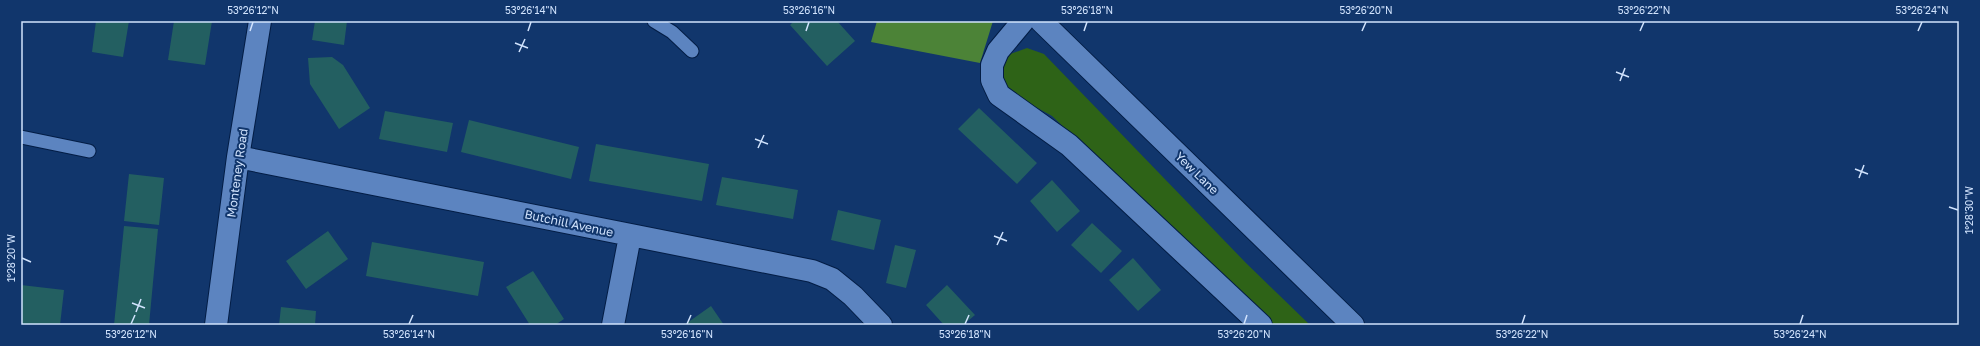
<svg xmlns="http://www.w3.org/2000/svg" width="1980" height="346" font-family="'Golos Text',sans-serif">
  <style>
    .green { fill: #2e6317 }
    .forest { fill: #4c8337 }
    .building { fill: #235f61 }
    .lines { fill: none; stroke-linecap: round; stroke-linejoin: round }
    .service-casing { stroke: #031d45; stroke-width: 15 }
    .minor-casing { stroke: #031d45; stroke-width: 24 }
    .secondary-casing { stroke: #031d45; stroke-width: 24 }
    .service { stroke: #5c84c0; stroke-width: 13 }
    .minor { stroke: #5c84c0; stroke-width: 22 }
    .secondary { stroke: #5c84c0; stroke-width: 22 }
    .ticks { fill: none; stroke: #d1e3fd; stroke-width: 1.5 }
    .labels { text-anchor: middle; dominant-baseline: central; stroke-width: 4; stroke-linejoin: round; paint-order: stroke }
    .street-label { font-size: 12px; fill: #d1e3fd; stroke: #11366c }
    .neatline { fill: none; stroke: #d1e3fd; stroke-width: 1.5 }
    .ticks-label { font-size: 10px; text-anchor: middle; fill: #d1e3fd }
  </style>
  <rect width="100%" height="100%" fill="#11366c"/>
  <path class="green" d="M 1027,48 L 1044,54 L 1246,263 L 1310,325 L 1274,325 L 1052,116 L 1010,93 L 1001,79 L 1003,66 L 1010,54 Z"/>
  <path class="forest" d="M 877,21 L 993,21 L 980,63 L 871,42 Z"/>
  <path class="building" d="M 96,21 L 129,21 L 123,57 L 92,52 Z
    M 174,21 L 212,21 L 205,65 L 168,60 Z
    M 315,21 L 347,21 L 344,45 L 312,40 Z
    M 794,21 L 837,21 L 855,41 L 827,66 L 790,25 Z
    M 332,57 L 343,65 L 370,108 L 339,129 L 310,84 L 308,58 Z
    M 979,108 L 1037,163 L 1017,184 L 958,129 Z
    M 385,111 L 453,123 L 447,152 L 379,139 Z
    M 469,120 L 579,147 L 571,179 L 461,152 Z
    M 596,144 L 709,164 L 702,201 L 589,181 Z
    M 129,174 L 164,178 L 159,225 L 124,221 Z
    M 722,177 L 798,190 L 793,219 L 716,205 Z
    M 1052,180 L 1080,211 L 1057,232 L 1030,201 Z
    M 838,210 L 881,220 L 874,250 L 831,240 Z
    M 1092,223 L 1122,251 L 1101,273 L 1071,245 Z
    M 124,226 L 158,229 L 149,325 L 114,325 Z
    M 328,231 L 348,259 L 306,289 L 286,261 Z
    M 372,242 L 484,262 L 478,296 L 366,276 Z
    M 895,245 L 916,250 L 906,288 L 886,283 Z
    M 1133,258 L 1161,290 L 1138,311 L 1109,280 Z
    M 533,271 L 564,319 L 555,325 L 530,325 L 506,287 Z
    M 21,285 L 64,290 L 60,325 L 21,325 Z
    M 947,285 L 975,315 L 963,325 L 944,325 L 926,305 Z
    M 711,306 L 724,325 L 683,325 L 687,323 Z
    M 281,307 L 316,311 L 315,325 L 279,325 Z"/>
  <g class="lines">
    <g class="service-casing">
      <path id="service" d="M 654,21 L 672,32 L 692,51
        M 21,137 L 89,151"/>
    </g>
    <g class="minor-casing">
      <path id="minor" d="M 1023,21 L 998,51 L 992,65 L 992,80 L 999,95 L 1069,145 L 1261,325
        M 238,157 L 812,271 L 832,279 L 853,296 L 881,325
        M 216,325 L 238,157 L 260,21
        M 613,325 L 630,236"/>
    </g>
    <g class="secondary-casing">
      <path id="secondary" d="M 1041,21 L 1353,325"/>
    </g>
    <use href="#service" class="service"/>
    <use href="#minor" class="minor"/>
    <use href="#secondary" class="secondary"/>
  </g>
  <path class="ticks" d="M 250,31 L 253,22M 528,31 L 531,22M 806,31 L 809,22M 1084,31 L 1087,22M 1362,31 L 1366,22M 1640,31 L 1644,22M 1918,31 L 1922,22M 515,43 L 528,48M 519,52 L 525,39M 1616,72 L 1629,77M 1620,81 L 1625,68M 755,139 L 768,144M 758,148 L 764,135M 1855,169 L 1868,174M 1859,178 L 1864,165M 1949,207 L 1958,210M 994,236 L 1007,241M 997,245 L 1003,232M 22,258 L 31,262M 132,303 L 145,308M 136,312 L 141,299M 131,324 L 135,315M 409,324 L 413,315M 687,324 L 691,315M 965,324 L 969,315M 1244,324 L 1247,315M 1522,324 L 1525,315M 1800,324 L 1803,315"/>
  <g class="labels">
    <g class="street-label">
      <text transform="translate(237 173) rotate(-82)">Monteney Road</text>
      <text transform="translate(1197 173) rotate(44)">Yew Lane</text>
      <text transform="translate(569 223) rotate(12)">Butchill Avenue</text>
    </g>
  </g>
  <rect width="1980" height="346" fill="none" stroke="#11366c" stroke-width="44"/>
  <rect x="22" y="22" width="1936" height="302" class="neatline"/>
  <g class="ticks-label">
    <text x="253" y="14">53°26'12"N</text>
    <text x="531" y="14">53°26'14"N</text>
    <text x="809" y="14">53°26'16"N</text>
    <text x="1087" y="14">53°26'18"N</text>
    <text x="1366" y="14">53°26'20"N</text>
    <text x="1644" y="14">53°26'22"N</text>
    <text x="1922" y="14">53°26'24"N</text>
    <text transform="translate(1969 210) rotate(-90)" y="4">1°28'30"W</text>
    <text transform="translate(11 258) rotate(-90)" y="4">1°28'20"W</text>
    <text x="131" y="338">53°26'12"N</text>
    <text x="409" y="338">53°26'14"N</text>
    <text x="687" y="338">53°26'16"N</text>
    <text x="965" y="338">53°26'18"N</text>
    <text x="1244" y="338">53°26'20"N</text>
    <text x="1522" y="338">53°26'22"N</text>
    <text x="1800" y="338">53°26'24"N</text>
  </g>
</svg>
